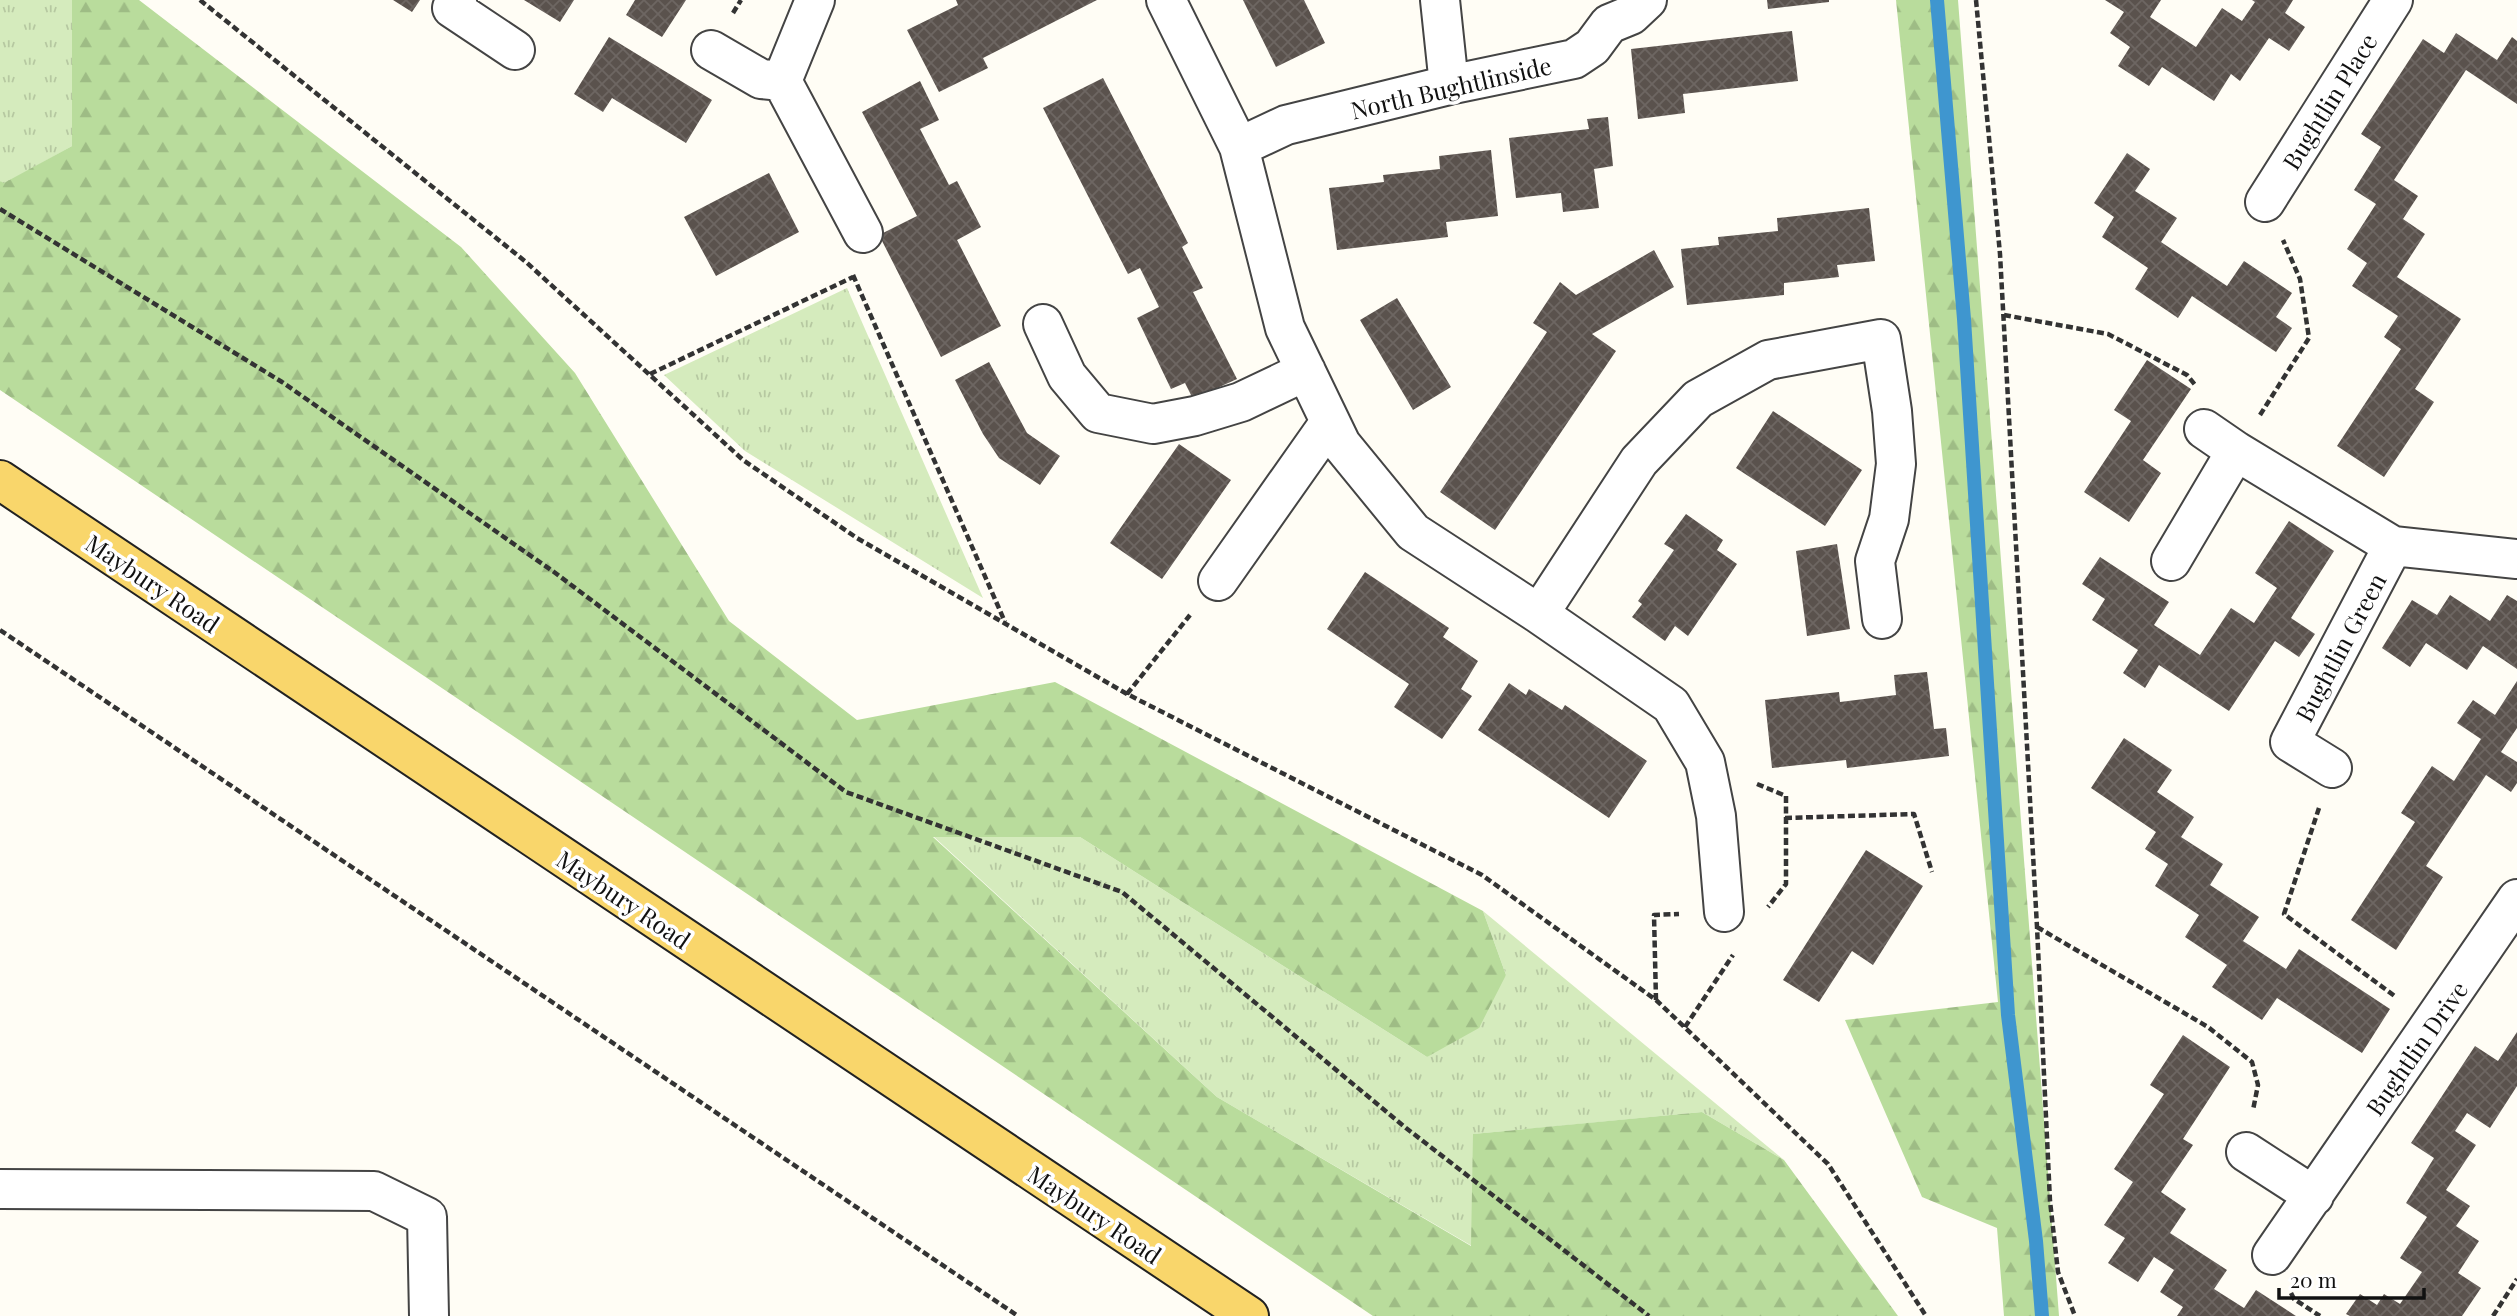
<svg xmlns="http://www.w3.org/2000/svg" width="2517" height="1316" font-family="'Playfair Display',serif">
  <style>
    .grass { fill: url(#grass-tufts) }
    .forest { fill: url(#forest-firs) }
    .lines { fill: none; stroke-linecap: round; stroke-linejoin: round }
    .stream { stroke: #3f96cf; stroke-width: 14 }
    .building { fill: url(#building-cross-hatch) }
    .minor-casing { stroke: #444; stroke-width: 42 }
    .major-casing { stroke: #222; stroke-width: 42 }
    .path { stroke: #333; stroke-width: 4.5; stroke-dasharray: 7 3.5; stroke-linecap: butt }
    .minor { stroke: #fff; stroke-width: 38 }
    .major { stroke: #f9d66b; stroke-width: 38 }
    .labels { text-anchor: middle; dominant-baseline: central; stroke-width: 7; stroke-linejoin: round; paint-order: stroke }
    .street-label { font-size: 24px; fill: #111; stroke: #fff }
  </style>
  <defs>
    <pattern id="grass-tufts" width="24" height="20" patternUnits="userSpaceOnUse" patternTransform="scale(1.75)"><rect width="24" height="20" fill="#d5ebbd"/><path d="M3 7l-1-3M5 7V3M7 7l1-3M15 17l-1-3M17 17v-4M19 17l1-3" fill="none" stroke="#b6c8a1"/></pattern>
    <pattern id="forest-firs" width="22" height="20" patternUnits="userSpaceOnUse" patternTransform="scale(1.75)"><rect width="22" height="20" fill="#b9dc9c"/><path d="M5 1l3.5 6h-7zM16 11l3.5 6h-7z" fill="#9ebc85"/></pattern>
    <pattern id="building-cross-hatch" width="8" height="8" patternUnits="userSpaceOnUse" patternTransform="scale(1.75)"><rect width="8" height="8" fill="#5a524d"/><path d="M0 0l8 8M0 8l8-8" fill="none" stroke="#6d6662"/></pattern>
  </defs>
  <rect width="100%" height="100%" fill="#fffdf5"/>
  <path class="grass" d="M 0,0 L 72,0 L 72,146 L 4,184 L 0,181 Z
    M 847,288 L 983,598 L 745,451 L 664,375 Z
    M 933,836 L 1080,837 L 1427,1057 L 1506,975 L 1483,911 L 1784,1160 L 1702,1112 L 1474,1134 L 1472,1246 L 1217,1097 Z"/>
  <path class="forest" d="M 72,0 L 139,0 L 461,247 L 575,373 L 729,621 L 857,720 L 1055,682 L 1483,911 L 1506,975 L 1479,1028 L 1427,1057 L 1080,837 L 933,837 L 1217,1097 L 1471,1246 L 1473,1134 L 1702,1112 L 1784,1160 L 1898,1316 L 1373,1316 L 0,390 L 0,181 L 4,183 L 72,146 Z
    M 1896,0 L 1958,0 L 2059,1316 L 2004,1316 L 1997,1228 L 1922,1197 L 1845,1020 L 1998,1002 Z"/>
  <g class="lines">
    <path class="stream" d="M 1937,0 L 1964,319 L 2008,1015 L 2036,1241 L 2042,1316"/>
  </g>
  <path class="building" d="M 393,0 L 420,0 L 412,12 Z
    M 524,0 L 574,0 L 560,22 Z
    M 635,0 L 686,0 L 662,37 L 626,15 Z
    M 956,0 L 1097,0 L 983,58 L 988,68 L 939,92 L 907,30 L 958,5 Z
    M 1243,0 L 1304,0 L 1325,43 L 1276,67 Z
    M 1767,0 L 1829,0 L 1829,2 L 1768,9 Z
    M 2105,0 L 2161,0 L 2150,17 L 2196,47 L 2222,8 L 2242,21 L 2255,2 L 2252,0 L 2293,0 L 2285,13 L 2305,27 L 2289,51 L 2269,38 L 2240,81 L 2231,74 L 2214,101 L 2162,67 L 2149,86 L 2118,66 L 2130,47 L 2110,33 L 2124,12 Z
    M 1792,31 L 1798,81 L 1683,94 L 1685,113 L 1638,119 L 1631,49 Z
    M 2456,33 L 2497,60 L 2512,37 L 2517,41 L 2517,104 L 2466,70 L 2394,180 L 2418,196 L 2403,219 L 2425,234 L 2397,277 L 2461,319 L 2415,389 L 2434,402 L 2384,477 L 2337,446 L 2401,349 L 2384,337 L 2398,316 L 2352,286 L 2367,263 L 2347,249 L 2376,204 L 2354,190 L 2381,147 L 2361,134 L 2423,39 L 2444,53 Z
    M 609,37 L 712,100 L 686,143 L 612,98 L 603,112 L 574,94 Z
    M 1103,78 L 1188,243 L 1182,247 L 1203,288 L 1193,292 L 1237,379 L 1193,399 L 1185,383 L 1171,389 L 1137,318 L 1159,307 L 1140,268 L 1128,274 L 1043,108 Z
    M 920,81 L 939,120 L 920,129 L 949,185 L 957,181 L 981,227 L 957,240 L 1001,326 L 941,357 L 879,235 L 917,216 L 862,112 Z
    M 1608,117 L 1613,166 L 1594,169 L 1599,208 L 1563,212 L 1561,193 L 1516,198 L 1509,138 L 1589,129 L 1587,119 Z
    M 1491,150 L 1498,216 L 1446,222 L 1448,237 L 1337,250 L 1329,188 L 1384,182 L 1383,175 L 1440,169 L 1439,156 Z
    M 2127,153 L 2150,169 L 2135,191 L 2177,218 L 2161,242 L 2227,286 L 2244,261 L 2292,293 L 2276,317 L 2292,328 L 2276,352 L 2192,296 L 2178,318 L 2135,289 L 2148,268 L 2102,237 L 2114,217 L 2094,203 Z
    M 769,173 L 799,232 L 716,276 L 684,217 Z
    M 1869,208 L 1875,261 L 1837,265 L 1839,277 L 1784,283 L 1784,295 L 1687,305 L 1681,249 L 1719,245 L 1718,237 L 1778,231 L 1777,218 Z
    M 1654,250 L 1674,287 L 1592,334 L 1616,351 L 1495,530 L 1440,492 L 1547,332 L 1533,323 L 1560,282 L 1576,295 Z
    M 1397,298 L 1451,387 L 1413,410 L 1360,320 Z
    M 2147,360 L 2191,389 L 2143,460 L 2161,473 L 2129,522 L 2084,492 L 2131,421 L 2114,410 Z
    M 989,362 L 1027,433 L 1060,456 L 1040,485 L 999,458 L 983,434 L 955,380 Z
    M 1773,411 L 1862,470 L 1825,526 L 1736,468 Z
    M 1179,444 L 1231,480 L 1162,579 L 1110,543 Z
    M 1686,514 L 1723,540 L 1717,550 L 1737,564 L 1688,636 L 1675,626 L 1665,641 L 1632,617 L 1642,604 L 1638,601 L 1674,550 L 1664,544 Z
    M 2289,521 L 2334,551 L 2291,618 L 2315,634 L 2299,657 L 2275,641 L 2229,711 L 2159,665 L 2145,688 L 2123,673 L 2138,650 L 2092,620 L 2105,599 L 2082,584 L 2100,557 L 2169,602 L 2154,625 L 2200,655 L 2231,608 L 2254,623 L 2271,597 L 2277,588 L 2255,573 Z
    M 1837,544 L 1850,629 L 1807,636 L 1796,551 Z
    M 1365,572 L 1449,628 L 1443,637 L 1478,661 L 1461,689 L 1472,696 L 1442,739 L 1394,707 L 1409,684 L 1327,629 Z
    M 2450,595 L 2490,621 L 2507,595 L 2517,601 L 2517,669 L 2483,646 L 2467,670 L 2426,643 L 2410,667 L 2382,648 L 2412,600 L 2437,615 Z
    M 1927,672 L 1934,729 L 1946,728 L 1949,756 L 1847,768 L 1846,760 L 1772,768 L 1765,700 L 1839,692 L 1840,702 L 1896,695 L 1894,675 Z
    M 2517,681 L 2517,728 L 2501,752 L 2517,762 L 2517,783 L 2511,792 L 2486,775 L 2426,866 L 2443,877 L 2396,950 L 2351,920 L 2415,822 L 2401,813 L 2432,766 L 2454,781 L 2481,739 L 2457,723 L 2473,700 L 2495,715 Z
    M 1509,683 L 1526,695 L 1529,689 L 1562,710 L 1565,705 L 1647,761 L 1609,818 L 1478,730 Z
    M 2124,738 L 2172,770 L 2157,792 L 2194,817 L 2181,837 L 2223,864 L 2210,885 L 2259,917 L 2243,941 L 2286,969 L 2299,949 L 2390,1009 L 2362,1053 L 2277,998 L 2262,1020 L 2212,987 L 2227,965 L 2185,937 L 2199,915 L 2155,886 L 2168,864 L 2145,849 L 2156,832 L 2091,788 Z
    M 1866,850 L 1923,886 L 1873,965 L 1852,951 L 1819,1002 L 1783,980 Z
    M 2517,1032 L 2517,1086 L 2490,1128 L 2467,1113 L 2455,1131 L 2476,1145 L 2446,1190 L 2470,1206 L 2456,1226 L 2479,1241 L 2458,1273 L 2481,1288 L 2462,1316 L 2350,1316 L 2346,1314 L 2360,1294 L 2377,1305 L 2384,1294 L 2400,1304 L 2422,1272 L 2400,1258 L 2427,1217 L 2406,1203 L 2434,1158 L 2411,1143 L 2475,1046 L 2498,1061 Z
    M 2183,1035 L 2230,1067 L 2183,1139 L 2193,1145 L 2161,1192 L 2186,1209 L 2170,1233 L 2227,1270 L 2214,1289 L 2244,1308 L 2256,1290 L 2296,1316 L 2177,1316 L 2183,1307 L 2160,1292 L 2174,1270 L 2154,1257 L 2138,1282 L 2108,1263 L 2125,1238 L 2104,1225 L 2133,1182 L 2114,1169 L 2164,1094 L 2150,1085 Z"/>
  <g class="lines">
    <g class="minor-casing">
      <path id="minor" d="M 457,0 L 452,8 L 515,50
        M 815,0 L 782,81 L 863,233
        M 1166,0 L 1239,147 L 1285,328 L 1341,444 L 1413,532 L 1539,614 L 1671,705 L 1705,762 L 1716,816 L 1724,912
        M 1440,0 L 1449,85
        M 711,50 L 761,79 L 782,81
        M 1239,147 L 1286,125 L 1449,85 L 1574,59 L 1592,47 L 1609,24 L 1631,15 L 1647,0
        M 2265,202 L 2393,0
        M 1043,324 L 1067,376 L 1098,413 L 1153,424 L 1195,416 L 1241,402 L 1306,371
        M 2204,429 L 2236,451
        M 2171,561 L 2236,451 L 2393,546 L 2517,559
        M 1218,581 L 1330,422
        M 1539,614 L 1639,461 L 1698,399 L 1768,360 L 1881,339 L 1892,411 L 1896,464 L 1889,519 L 1875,561 L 1882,619
        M 2332,768 L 2290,742 L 2393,546
        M 2246,1152 L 2314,1196
        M 0,1189 L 374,1191 L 427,1217 L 429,1316
        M 2272,1255 L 2517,899"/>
    </g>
    <g class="major-casing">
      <path id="major" d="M 0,480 L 1249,1316"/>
    </g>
    <path class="path" d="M 200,0 L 526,262 L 743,460 L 857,538 L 1127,694 L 1482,875 L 1656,1000 L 1828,1164 L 1926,1316
      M 1976,0 L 2000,254 L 2037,927 L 2050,1201 L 2058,1272 L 2075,1316
      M 733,13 L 741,0
      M 0,209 L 282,382 L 554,572 L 846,792 L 1122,892 L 1406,1128 L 1649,1316
      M 853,275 L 1005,622
      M 2004,315 L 2108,334 L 2187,375 L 2196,386
      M 650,374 L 853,277
      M 2260,415 L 2309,338 L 2300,279 L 2283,240
      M 0,630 L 1018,1316
      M 1127,694 L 1190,615
      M 1757,784 L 1786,796 L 1786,884 L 1768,907
      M 2319,808 L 2284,914 L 2396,997
      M 1785,818 L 1914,814 L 1932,872
      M 2037,927 L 2208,1027 L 2252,1062 L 2258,1085 L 2253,1110
      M 1656,1000 L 1654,915 L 1679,914
      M 1685,1027 L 1733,955
      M 2291,1293 L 2294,1299 L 2320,1316
      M 2493,1316 L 2517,1279"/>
    <use href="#minor" class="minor"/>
    <use href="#major" class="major"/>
  </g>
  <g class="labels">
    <g class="street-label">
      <text transform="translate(1451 87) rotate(-13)">North Bughtlinside</text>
      <text transform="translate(2329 101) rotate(-58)">Bughtlin Place</text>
      <text transform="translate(153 583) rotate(34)">Maybury Road</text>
      <text transform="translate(2340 647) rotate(-62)">Bughtlin Green</text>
      <text transform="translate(624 899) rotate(34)">Maybury Road</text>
      <text transform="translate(2416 1048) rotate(-55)">Bughtlin Drive</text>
      <text transform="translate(1095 1214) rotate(34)">Maybury Road</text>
    </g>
  </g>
  <path d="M2279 1288v10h145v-10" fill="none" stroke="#111111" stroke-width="3.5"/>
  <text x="2290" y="1288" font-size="21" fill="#111111" stroke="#ffffff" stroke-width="5" paint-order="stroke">20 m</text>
</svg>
